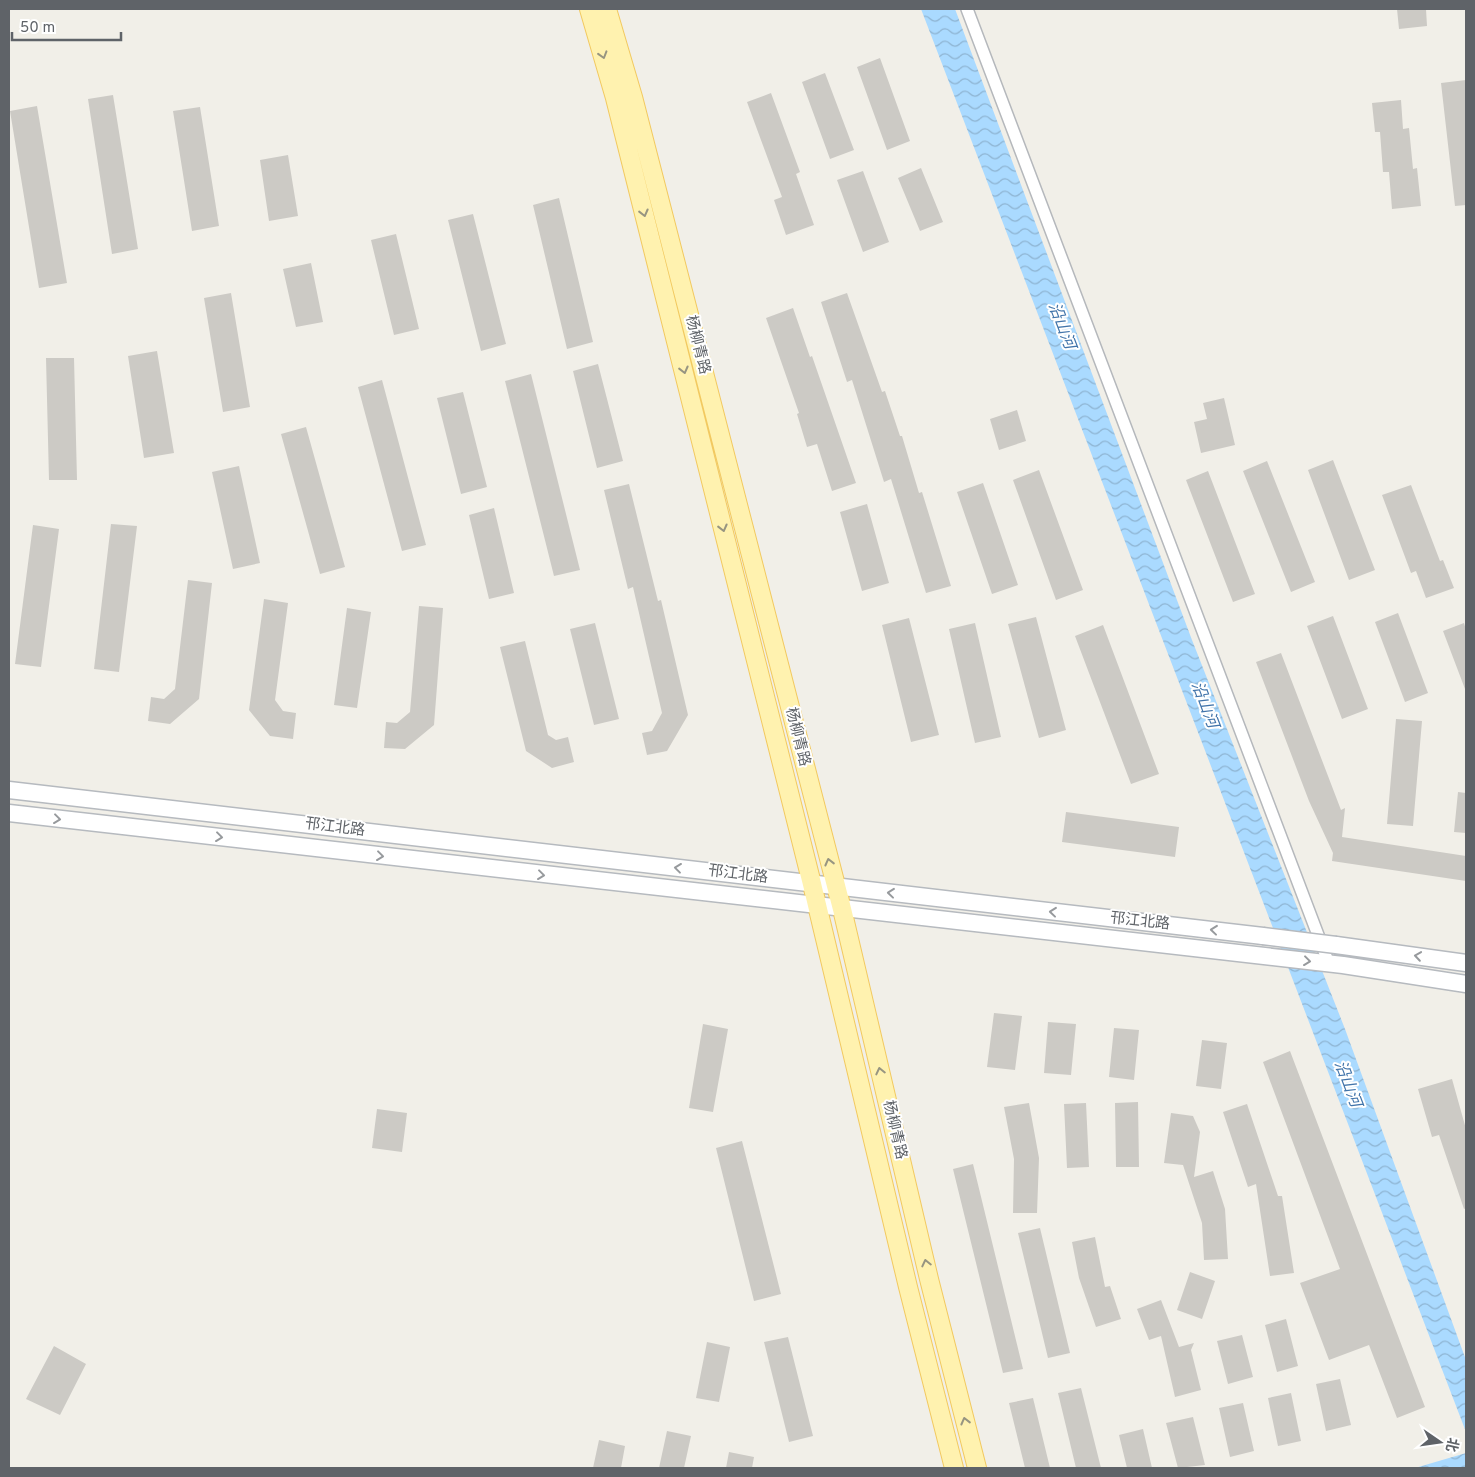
<svg xmlns="http://www.w3.org/2000/svg" width="1475" height="1477" font-family="Overpass,'Noto Sans SC',sans-serif">
  <style>
    .water { fill: url(#water-waves) }
    .building { fill: #cccac5 }
    .lines { fill: none; stroke-linecap: round; stroke-linejoin: round }
    .minor-casing { stroke: #b5b8bc; stroke-width: 14 }
    .secondary-casing { stroke: #b6babf; stroke-width: 19 }
    .primary-casing { stroke: #f2c960; stroke-width: 20 }
    .minor { stroke: #fff; stroke-width: 11 }
    .secondary { stroke: #fff; stroke-width: 16 }
    .primary { stroke: #fff2af; stroke-width: 18 }
    .secondary-bridge-casing { stroke: #b6babf; stroke-width: 19; stroke-linecap: butt }
    .secondary-bridge { stroke: #fff; stroke-width: 16 }
    .oneway { stroke: #979581 }
    .oneway2 { stroke: #979a9d }
    .labels { text-anchor: middle; dominant-baseline: central; stroke-width: 4; stroke-linejoin: round; paint-order: stroke }
    .street-label { font-size: 15px; fill: #5f6368; stroke: #fff }
    .water-label { font-size: 16px; font-style: italic; fill: #4174aa; stroke: #fff }
  </style>
  <defs>
    <pattern id="water-waves" width="16" height="10" patternUnits="userSpaceOnUse" patternTransform="scale(1.25)"><rect width="16" height="10" fill="#aadaff"/><path d="M0 5q4-4 8 0t8 0" fill="none" stroke="#8eb4d2"/></pattern>
  </defs>
  <rect width="100%" height="100%" fill="#f1efe8"/>
  <path class="water" d="M 921,9 L 955,9 L 1192,640 L 1345,1029 L 1466,1360 L 1466,1432 Z
    M 1466,1453 L 1466,1468 L 1415,1468 Z"/>
  <path class="building" d="M 1397,9 L 1426,9 L 1427,26 L 1399,29 Z
    M 880,58 L 910,141 L 887,150 L 857,67 Z
    M 825,73 L 854,150 L 830,159 L 802,82 Z
    M 1466,80 L 1466,205 L 1455,206 L 1441,83 Z
    M 771,93 L 800,172 L 796,174 L 814,225 L 786,235 L 774,200 L 782,197 L 747,102 Z
    M 113,95 L 138,249 L 112,254 L 88,99 Z
    M 1401,100 L 1403,129 L 1409,128 L 1413,169 L 1417,168 L 1421,206 L 1392,209 L 1389,172 L 1383,172 L 1380,132 L 1375,132 L 1372,103 Z
    M 37,106 L 67,283 L 39,288 L 10,111 Z
    M 200,107 L 219,226 L 192,231 L 173,111 Z
    M 288,155 L 298,216 L 269,221 L 260,160 Z
    M 921,168 L 943,222 L 920,231 L 898,178 Z
    M 863,171 L 889,242 L 863,252 L 837,180 Z
    M 559,198 L 593,342 L 567,349 L 533,205 Z
    M 473,214 L 506,344 L 481,351 L 448,220 Z
    M 396,234 L 419,329 L 394,335 L 371,240 Z
    M 311,263 L 323,322 L 296,327 L 283,269 Z
    M 231,293 L 250,407 L 223,412 L 204,298 Z
    M 847,293 L 882,392 L 885,391 L 900,436 L 902,436 L 919,493 L 922,492 L 951,586 L 926,593 L 891,479 L 884,482 L 852,380 L 847,382 L 821,302 Z
    M 793,308 L 810,357 L 812,356 L 856,483 L 832,491 L 817,444 L 807,447 L 797,414 L 799,413 L 766,318 Z
    M 157,351 L 174,453 L 144,458 L 128,356 Z
    M 46,358 L 74,358 L 77,480 L 49,480 Z
    M 598,364 L 623,461 L 597,468 L 573,371 Z
    M 531,374 L 580,570 L 554,576 L 505,381 Z
    M 382,380 L 426,545 L 402,551 L 358,387 Z
    M 463,392 L 487,487 L 461,494 L 437,398 Z
    M 1224,398 L 1235,445 L 1201,453 L 1194,422 L 1207,419 L 1203,403 Z
    M 1017,410 L 1026,441 L 999,450 L 990,419 Z
    M 306,427 L 345,567 L 320,574 L 281,434 Z
    M 1333,460 L 1375,570 L 1349,580 L 1308,470 Z
    M 1267,461 L 1315,582 L 1291,592 L 1243,471 Z
    M 239,466 L 260,563 L 233,569 L 212,472 Z
    M 1039,470 L 1083,590 L 1056,600 L 1013,480 Z
    M 1208,471 L 1255,594 L 1233,602 L 1186,480 Z
    M 983,483 L 1018,585 L 992,594 L 957,492 Z
    M 629,484 L 658,601 L 661,600 L 688,715 L 667,751 L 647,755 L 642,733 L 652,731 L 662,713 L 633,587 L 628,589 L 604,490 Z
    M 1411,485 L 1440,561 L 1443,560 L 1454,588 L 1426,598 L 1416,571 L 1411,573 L 1382,495 Z
    M 867,504 L 889,583 L 862,591 L 840,512 Z
    M 494,508 L 514,593 L 489,599 L 469,515 Z
    M 111,524 L 137,526 L 119,672 L 94,669 Z
    M 33,525 L 59,529 L 41,667 L 15,664 Z
    M 188,580 L 212,583 L 199,699 L 170,724 L 148,721 L 151,697 L 164,699 L 175,689 Z
    M 264,599 L 288,603 L 275,700 L 283,711 L 296,713 L 293,739 L 270,736 L 249,710 Z
    M 419,606 L 443,608 L 434,725 L 405,749 L 384,748 L 386,722 L 397,723 L 410,712 Z
    M 347,608 L 371,612 L 357,708 L 334,705 Z
    M 1398,613 L 1428,693 L 1405,702 L 1375,622 Z
    M 1333,616 L 1368,709 L 1342,719 L 1307,626 Z
    M 1036,617 L 1066,730 L 1039,738 L 1008,624 Z
    M 909,618 L 939,735 L 911,742 L 882,625 Z
    M 595,623 L 619,719 L 594,725 L 570,629 Z
    M 975,623 L 1001,737 L 975,743 L 949,629 Z
    M 1464,623 L 1466,630 L 1465,689 L 1443,631 Z
    M 1103,625 L 1159,774 L 1131,784 L 1075,636 Z
    M 525,641 L 548,735 L 556,740 L 568,737 L 574,762 L 552,768 L 526,751 L 500,647 Z
    M 1281,653 L 1341,810 L 1345,808 L 1342,837 L 1466,856 L 1466,881 L 1332,861 L 1333,853 L 1309,801 L 1256,662 Z
    M 1396,719 L 1422,721 L 1413,826 L 1387,824 Z
    M 1458,792 L 1466,793 L 1466,833 L 1454,832 Z
    M 1066,812 L 1179,827 L 1175,857 L 1062,842 Z
    M 994,1013 L 1022,1016 L 1015,1070 L 987,1067 Z
    M 1048,1022 L 1076,1024 L 1071,1075 L 1044,1073 Z
    M 703,1024 L 728,1029 L 713,1112 L 689,1108 Z
    M 1114,1028 L 1139,1030 L 1134,1080 L 1109,1077 Z
    M 1202,1040 L 1227,1043 L 1221,1089 L 1196,1086 Z
    M 1290,1051 L 1425,1407 L 1397,1418 L 1369,1345 L 1329,1360 L 1300,1283 L 1340,1269 L 1263,1062 Z
    M 1452,1079 L 1466,1129 L 1466,1208 L 1464,1209 L 1439,1135 L 1432,1137 L 1418,1089 Z
    M 1138,1102 L 1139,1167 L 1116,1167 L 1115,1103 Z
    M 1029,1103 L 1039,1158 L 1037,1213 L 1013,1213 L 1014,1159 L 1004,1107 Z
    M 1086,1103 L 1089,1167 L 1067,1168 L 1064,1104 Z
    M 1247,1104 L 1278,1196 L 1282,1196 L 1294,1273 L 1270,1276 L 1256,1184 L 1248,1187 L 1223,1112 Z
    M 377,1109 L 407,1113 L 402,1152 L 372,1148 Z
    M 1171,1113 L 1193,1116 L 1200,1132 L 1194,1177 L 1213,1171 L 1225,1209 L 1228,1259 L 1204,1260 L 1202,1223 L 1183,1165 L 1164,1163 Z
    M 742,1141 L 781,1294 L 754,1301 L 716,1148 Z
    M 973,1164 L 1023,1369 L 1003,1373 L 953,1169 Z
    M 1040,1228 L 1070,1353 L 1048,1358 L 1018,1233 Z
    M 1095,1237 L 1105,1287 L 1110,1286 L 1121,1319 L 1096,1327 L 1079,1278 L 1072,1242 Z
    M 1190,1272 L 1215,1281 L 1202,1319 L 1177,1310 Z
    M 1161,1300 L 1179,1347 L 1194,1343 L 1191,1350 L 1201,1390 L 1175,1397 L 1161,1336 L 1149,1340 L 1137,1309 Z
    M 1286,1319 L 1298,1366 L 1277,1372 L 1265,1325 Z
    M 1242,1335 L 1253,1377 L 1228,1384 L 1217,1341 Z
    M 788,1337 L 813,1436 L 789,1442 L 764,1342 Z
    M 707,1342 L 730,1347 L 719,1402 L 696,1398 Z
    M 54,1346 L 86,1364 L 60,1415 L 26,1399 Z
    M 1340,1379 L 1351,1425 L 1326,1431 L 1316,1384 Z
    M 1081,1388 L 1101,1468 L 1076,1468 L 1058,1393 Z
    M 1291,1393 L 1301,1441 L 1278,1446 L 1268,1398 Z
    M 1033,1398 L 1050,1468 L 1025,1468 L 1009,1403 Z
    M 1243,1403 L 1254,1451 L 1230,1457 L 1219,1408 Z
    M 1193,1417 L 1205,1465 L 1178,1468 L 1166,1423 Z
    M 1143,1429 L 1152,1468 L 1127,1468 L 1119,1435 Z
    M 667,1431 L 691,1436 L 684,1468 L 659,1468 Z
    M 599,1440 L 625,1446 L 621,1468 L 593,1468 Z
    M 729,1452 L 754,1457 L 752,1468 L 726,1468 Z"/>
  <g class="lines">
    <g class="minor-casing">
      <path id="minor" d="M 967,9 L 1329,964"/>
    </g>
    <g class="secondary-casing">
      <path id="secondary" d="M 9,790 L 1263,936
        M 9,813 L 1343,965 L 1466,984
        M 1336,945 L 1466,963"/>
    </g>
    <g class="primary-casing">
      <path id="primary" d="M 589,9 L 615,98 L 812,884 L 908,1287 L 954,1468
        M 607,9 L 633,97 L 842,909 L 929,1279 L 977,1468"/>
    </g>
    <use href="#minor" class="minor"/>
    <use href="#secondary" class="secondary"/>
    <use href="#primary" class="primary"/>
    <g class="secondary-bridge-casing">
      <path id="secondary-bridge" d="M 1263,936 L 1336,945"/>
    </g>
    <use href="#secondary-bridge" class="secondary-bridge"/>
  </g>
  <defs><path id="oneway-chevron" d="M-2-3.5L2.5 0L-2 3.5" fill="none" stroke-width="1.6" stroke-linecap="round" stroke-linejoin="round" transform="scale(1.25)"/></defs>
  <g class="oneway">
    <use href="#oneway-chevron" transform="translate(603 55) rotate(73)"/>
    <use href="#oneway-chevron" transform="translate(644 213) rotate(76)"/>
    <use href="#oneway-chevron" transform="translate(684 370) rotate(76)"/>
    <use href="#oneway-chevron" transform="translate(723 528) rotate(76)"/>
    <use href="#oneway-chevron" transform="translate(829 862) rotate(-104)"/>
    <use href="#oneway-chevron" transform="translate(880 1071) rotate(-103)"/>
    <use href="#oneway-chevron" transform="translate(926 1263) rotate(-103)"/>
    <use href="#oneway-chevron" transform="translate(965 1421) rotate(-104)"/>
  </g>
  <g class="oneway2">
    <use href="#oneway-chevron" transform="translate(57 819) rotate(7)"/>
    <use href="#oneway-chevron" transform="translate(219 837) rotate(7)"/>
    <use href="#oneway-chevron" transform="translate(380 856) rotate(7)"/>
    <use href="#oneway-chevron" transform="translate(678 868) rotate(-173)"/>
    <use href="#oneway-chevron" transform="translate(541 875) rotate(7)"/>
    <use href="#oneway-chevron" transform="translate(891 893) rotate(-174)"/>
    <use href="#oneway-chevron" transform="translate(1053 912) rotate(-174)"/>
    <use href="#oneway-chevron" transform="translate(1214 930) rotate(-174)"/>
    <use href="#oneway-chevron" transform="translate(1418 956) rotate(-172)"/>
    <use href="#oneway-chevron" transform="translate(1307 961) rotate(7)"/>
  </g>
  <g class="labels">
    <g class="street-label">
      <text transform="translate(697 345) rotate(76)">杨柳青路</text>
      <text transform="translate(797 737) rotate(76)">杨柳青路</text>
      <text transform="translate(335 828) rotate(7)">邗江北路</text>
      <text transform="translate(738 875) rotate(7)">邗江北路</text>
      <text transform="translate(1140 922) rotate(6)">邗江北路</text>
      <text transform="translate(894 1130) rotate(77)">杨柳青路</text>
    </g>
    <g class="water-label">
      <text transform="translate(1061 326) rotate(69)">沿山河</text>
      <text transform="translate(1204 705) rotate(69)">沿山河</text>
      <text transform="translate(1347 1084) rotate(69)">沿山河</text>
    </g>
  </g>
  <rect width="1475" height="1477" fill="none" stroke="#5f6368" stroke-width="20"/>
  <g transform="translate(1440 1442) rotate(103)" stroke="#ffffff" stroke-width="4" paint-order="stroke">
  <path d="M0-4L9 19L0 12L-9 19Z" fill="#5f6368"/>
  <text y="-8" font-size="14" font-weight="bold" text-anchor="middle" fill="#5f6368">北</text>
  </g>
  <path d="M12 32v8h109v-8" fill="none" stroke="#5f6368" stroke-width="2.5"/>
  <text x="20" y="32" font-size="15" fill="#5f6368" stroke="#ffffff" stroke-width="4" paint-order="stroke">50 m</text>
</svg>
